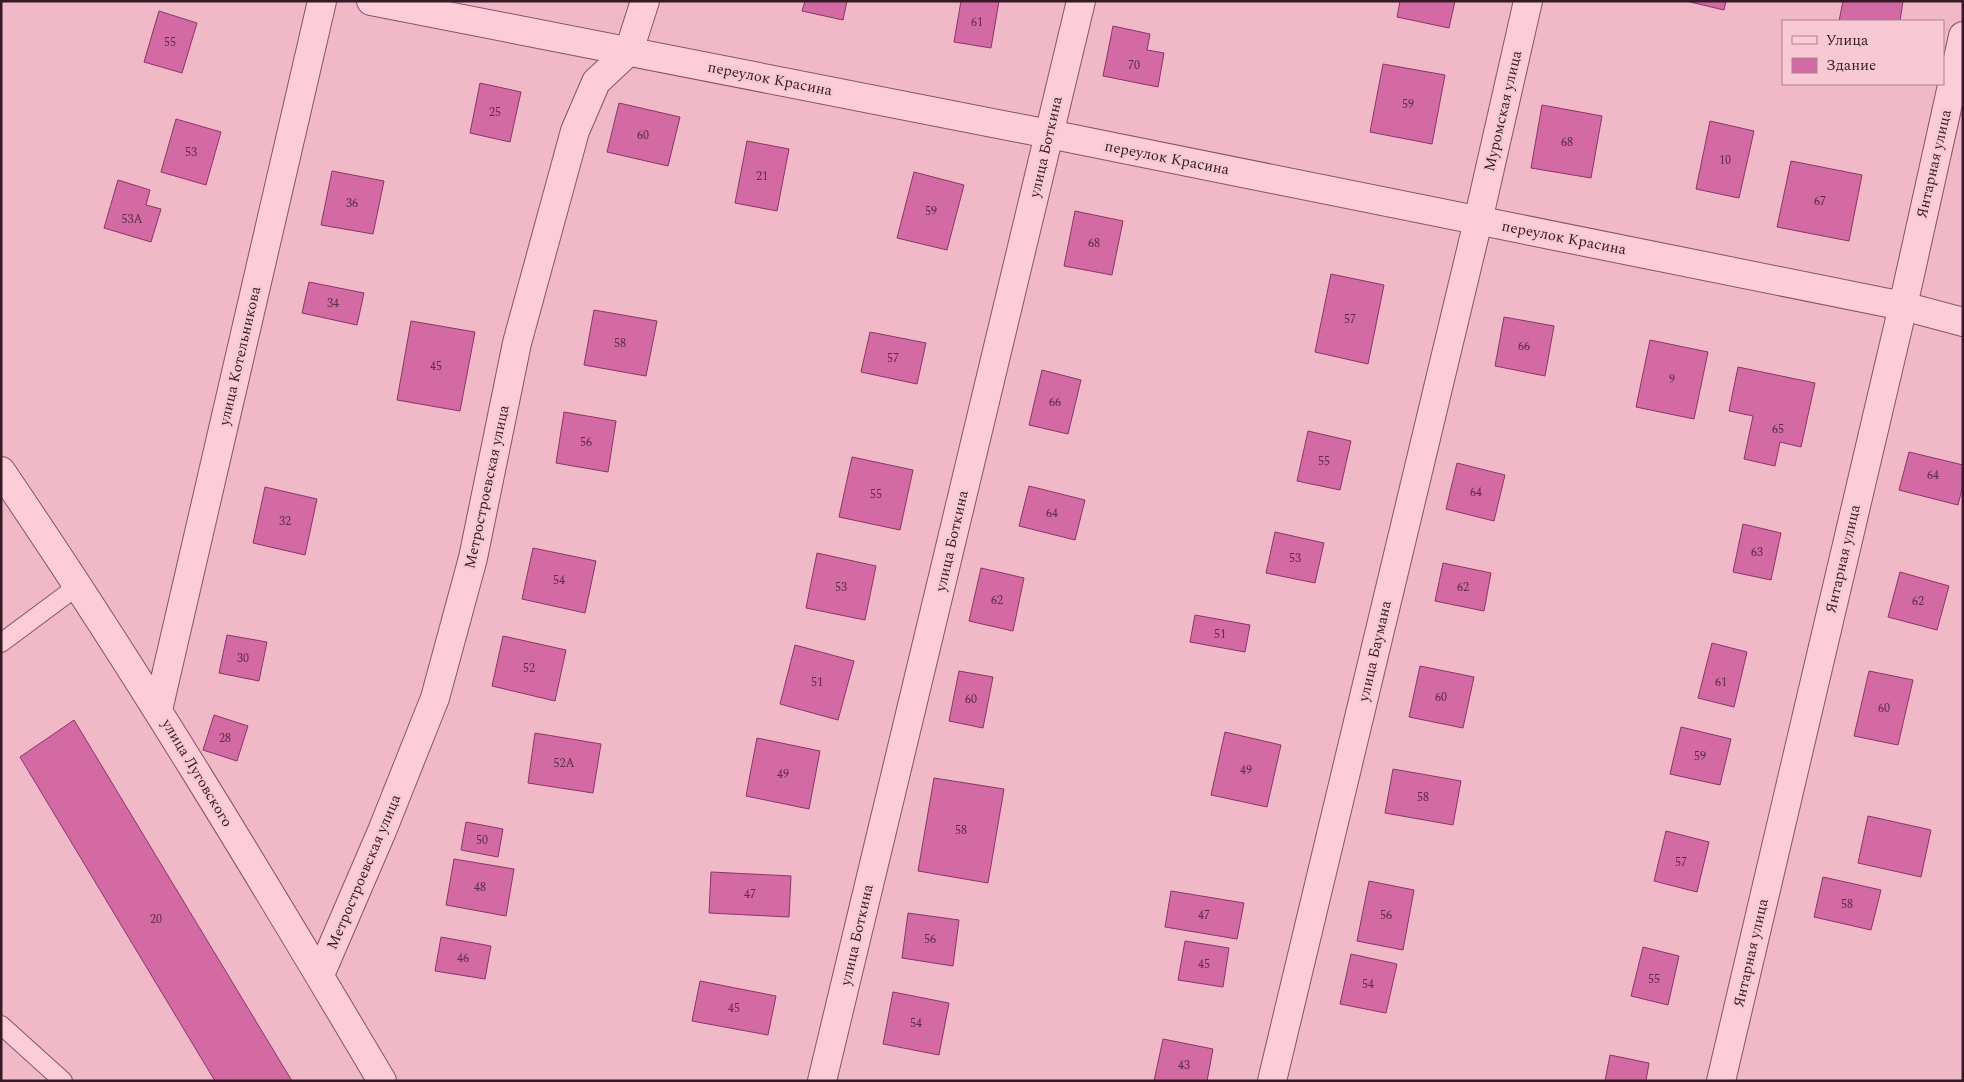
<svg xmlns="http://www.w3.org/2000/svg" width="1964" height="1082" font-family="Spectral,serif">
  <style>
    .building { fill: #d36aa4; stroke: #893666 }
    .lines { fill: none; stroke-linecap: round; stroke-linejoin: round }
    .lane-casing { stroke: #88526a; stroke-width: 20 }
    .street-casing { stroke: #88526a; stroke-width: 30 }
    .lane { stroke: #fcccd8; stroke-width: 18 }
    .street { stroke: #fcccd8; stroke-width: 28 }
    .labels { text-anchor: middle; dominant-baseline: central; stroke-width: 5; stroke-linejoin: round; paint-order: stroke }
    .number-label { font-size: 12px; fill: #5d2d46 }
    .street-label { font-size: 15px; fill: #361927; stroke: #f8c8d5 }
  </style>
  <rect width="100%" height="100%" fill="#f1b8c7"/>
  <path class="building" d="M 805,1 L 847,1 L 843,20 L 802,11 Z
    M 961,1 L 999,1 L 991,48 L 954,42 Z
    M 1400,1 L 1455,1 L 1449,28 L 1397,17 Z
    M 1686,1 L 1726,1 L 1724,10 Z
    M 1843,1 L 1903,1 L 1900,21 L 1839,21 Z
    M 159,11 L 197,23 L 182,73 L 144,62 Z
    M 1113,26 L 1150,34 L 1147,50 L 1164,53 L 1158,87 L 1103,76 Z
    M 1383,64 L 1445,75 L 1432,144 L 1370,132 Z
    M 480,83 L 521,92 L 510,142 L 470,133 Z
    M 619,103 L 680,117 L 668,166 L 607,152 Z
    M 1542,105 L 1602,116 L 1591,178 L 1531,168 Z
    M 176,119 L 221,132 L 206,185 L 161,172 Z
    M 1710,121 L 1754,131 L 1739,198 L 1696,189 Z
    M 747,141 L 789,149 L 777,211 L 735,203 Z
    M 1791,161 L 1862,175 L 1849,241 L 1777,227 Z
    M 332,171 L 384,181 L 373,234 L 321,225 Z
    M 914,172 L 964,185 L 947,250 L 897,238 Z
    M 118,180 L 150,190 L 146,205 L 161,209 L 151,242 L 104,228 Z
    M 1075,211 L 1123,221 L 1112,275 L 1064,266 Z
    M 1331,274 L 1384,285 L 1368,364 L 1315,352 Z
    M 309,282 L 364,293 L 357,325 L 302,313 Z
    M 594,310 L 657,321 L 646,376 L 584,365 Z
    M 1504,317 L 1554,326 L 1545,376 L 1495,366 Z
    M 411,321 L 475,332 L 460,411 L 397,400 Z
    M 870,332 L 926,343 L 917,384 L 861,372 Z
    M 1650,340 L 1708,352 L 1694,419 L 1636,407 Z
    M 1738,367 L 1815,383 L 1801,447 L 1780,442 L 1775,466 L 1744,459 L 1753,416 L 1729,411 Z
    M 1042,370 L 1081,380 L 1068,434 L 1029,425 Z
    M 564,412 L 616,421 L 608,472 L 556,463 Z
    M 1308,431 L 1351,441 L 1340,490 L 1297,481 Z
    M 1909,452 L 1963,465 L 1963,485 L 1958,505 L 1899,490 Z
    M 852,457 L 913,470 L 900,530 L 839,517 Z
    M 1457,463 L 1505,475 L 1494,521 L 1446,509 Z
    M 1029,486 L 1085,500 L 1075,540 L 1019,526 Z
    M 265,487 L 317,499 L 305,555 L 253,543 Z
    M 1743,524 L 1781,533 L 1771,580 L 1733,572 Z
    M 1275,532 L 1324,543 L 1315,583 L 1266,573 Z
    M 533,548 L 596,561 L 585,613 L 522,599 Z
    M 817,553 L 876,566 L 865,620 L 806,608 Z
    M 1443,563 L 1491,573 L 1484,611 L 1435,601 Z
    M 981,568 L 1024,578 L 1013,631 L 969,621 Z
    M 1900,572 L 1949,586 L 1937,630 L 1888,617 Z
    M 1195,615 L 1250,625 L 1245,652 L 1190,642 Z
    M 227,635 L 267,642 L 259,681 L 219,673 Z
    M 503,636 L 566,650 L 555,701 L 492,686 Z
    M 1712,643 L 1747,652 L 1734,707 L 1698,698 Z
    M 795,645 L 854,661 L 838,720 L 780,704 Z
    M 1420,666 L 1474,677 L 1463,728 L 1409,717 Z
    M 959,671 L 993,677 L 983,728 L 949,721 Z
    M 1869,671 L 1913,680 L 1898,745 L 1854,736 Z
    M 214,715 L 248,726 L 237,761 L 203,750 Z
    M 74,720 L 292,1081 L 215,1081 L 20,757 Z
    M 1681,727 L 1731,739 L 1720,785 L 1670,774 Z
    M 1225,732 L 1281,745 L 1267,807 L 1211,795 Z
    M 535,733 L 601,744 L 593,793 L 528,783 Z
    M 757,738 L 820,751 L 809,809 L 746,796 Z
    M 1393,769 L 1461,781 L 1453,825 L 1385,813 Z
    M 934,778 L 1004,789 L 988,883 L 918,871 Z
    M 1868,816 L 1931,830 L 1921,877 L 1858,863 Z
    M 466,822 L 503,829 L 498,857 L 461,850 Z
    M 1666,831 L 1709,842 L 1697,892 L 1654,881 Z
    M 454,859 L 514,869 L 506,916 L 446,905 Z
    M 711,872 L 791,876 L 789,917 L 709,913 Z
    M 1823,877 L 1881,890 L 1871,930 L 1814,917 Z
    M 1369,881 L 1414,890 L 1403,950 L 1357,941 Z
    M 1171,891 L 1244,903 L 1237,939 L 1165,927 Z
    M 908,913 L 959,920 L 953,966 L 902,958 Z
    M 441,937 L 491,946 L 485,979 L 435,971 Z
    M 1185,941 L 1229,948 L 1223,987 L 1178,980 Z
    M 1643,947 L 1679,956 L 1668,1005 L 1631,996 Z
    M 1351,954 L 1397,964 L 1386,1013 L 1340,1004 Z
    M 700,981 L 776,996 L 768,1035 L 692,1021 Z
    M 893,992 L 949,1003 L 939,1055 L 883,1044 Z
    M 1163,1039 L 1213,1049 L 1207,1081 L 1154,1081 Z
    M 1610,1055 L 1649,1063 L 1646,1081 L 1605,1081 Z"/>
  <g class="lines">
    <g class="lane-casing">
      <path id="lane" d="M 1,643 L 79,585
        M 1,1025 L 63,1081"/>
    </g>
    <g class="street-casing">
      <path id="street" d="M 371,1 L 1049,134 L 1903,306 L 1963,322
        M 1,471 C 136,669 260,875 382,1081
        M 158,710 L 322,1
        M 320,975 L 382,831 L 435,698 L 473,558 L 517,343 L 575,131 L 596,82 L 629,51 L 645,1
        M 822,1081 L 1081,1
        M 1272,1081 L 1478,221 L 1528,1
        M 1721,1081 L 1903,306 L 1963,36"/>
    </g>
    <use href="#lane" class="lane"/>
    <use href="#street" class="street"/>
  </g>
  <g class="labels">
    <g class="number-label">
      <text x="977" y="22">61</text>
      <text x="170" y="42">55</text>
      <text x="1134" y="65">70</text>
      <text x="1408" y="104">59</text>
      <text x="495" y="112">25</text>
      <text x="643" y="135">60</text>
      <text x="1567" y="142">68</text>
      <text x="191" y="152">53</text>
      <text x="1725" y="160">10</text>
      <text x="762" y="176">21</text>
      <text x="1820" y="201">67</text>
      <text x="352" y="203">36</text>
      <text x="931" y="211">59</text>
      <text x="132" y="219">53А</text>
      <text x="1094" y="243">68</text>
      <text x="333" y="303">34</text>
      <text x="1350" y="319">57</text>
      <text x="620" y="343">58</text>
      <text x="1524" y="346">66</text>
      <text x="893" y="358">57</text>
      <text x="436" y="366">45</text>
      <text x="1672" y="379">9</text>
      <text x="1055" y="402">66</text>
      <text x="1778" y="429">65</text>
      <text x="586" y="442">56</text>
      <text x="1324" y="461">55</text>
      <text x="1933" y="475">64</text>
      <text x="1476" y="492">64</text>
      <text x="876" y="494">55</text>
      <text x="1052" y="513">64</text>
      <text x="285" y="521">32</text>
      <text x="1757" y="552">63</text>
      <text x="1295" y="558">53</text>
      <text x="559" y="580">54</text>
      <text x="841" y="587">53</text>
      <text x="1463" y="587">62</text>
      <text x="997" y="600">62</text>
      <text x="1918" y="601">62</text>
      <text x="1220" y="634">51</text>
      <text x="243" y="658">30</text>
      <text x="529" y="668">52</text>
      <text x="817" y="682">51</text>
      <text x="1721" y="682">61</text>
      <text x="1441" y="697">60</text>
      <text x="971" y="699">60</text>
      <text x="1884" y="708">60</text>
      <text x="225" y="738">28</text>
      <text x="1700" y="756">59</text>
      <text x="564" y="763">52А</text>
      <text x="1246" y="770">49</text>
      <text x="783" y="774">49</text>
      <text x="1423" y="797">58</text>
      <text x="961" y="830">58</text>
      <text x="482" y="840">50</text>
      <text x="1681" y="862">57</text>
      <text x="480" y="887">48</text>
      <text x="750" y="894">47</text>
      <text x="1847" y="904">58</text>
      <text x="1204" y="915">47</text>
      <text x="1386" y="915">56</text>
      <text x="156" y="919">20</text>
      <text x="930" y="939">56</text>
      <text x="463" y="958">46</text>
      <text x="1204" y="964">45</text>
      <text x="1654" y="979">55</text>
      <text x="1368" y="984">54</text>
      <text x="734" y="1008">45</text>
      <text x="916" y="1023">54</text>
      <text x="1184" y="1065">43</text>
    </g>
    <g class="street-label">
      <text transform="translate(770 79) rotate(11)">переулок Красина</text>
      <text transform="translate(1503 111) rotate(-77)">Муромская улица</text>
      <text transform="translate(1046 147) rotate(-77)">улица Боткина</text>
      <text transform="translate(1167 158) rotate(11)">переулок Красина</text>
      <text transform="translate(1934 164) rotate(-77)">Янтарная улица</text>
      <text transform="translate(1564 238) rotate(11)">переулок Красина</text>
      <text transform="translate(240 356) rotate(-77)">улица Котельникова</text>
      <text transform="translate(487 487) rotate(-78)">Метростроевская улица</text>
      <text transform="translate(952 541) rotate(-77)">улица Боткина</text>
      <text transform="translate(1843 559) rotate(-77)">Янтарная улица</text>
      <text transform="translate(1375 651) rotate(-77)">улица Баумана</text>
      <text transform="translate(197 773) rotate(59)">улица Луговского</text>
      <text transform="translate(364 872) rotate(-67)">Метростроевская улица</text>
      <text transform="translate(857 935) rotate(-77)">улица Боткина</text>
      <text transform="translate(1751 953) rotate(-77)">Янтарная улица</text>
    </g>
  </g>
  <rect width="1964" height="1082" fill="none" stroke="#361927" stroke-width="5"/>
  <rect x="1782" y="20" width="162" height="65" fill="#f8c8d5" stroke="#aa828f"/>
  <rect x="1792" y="36" width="25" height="8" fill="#fcccd8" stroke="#aa828f"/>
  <text x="1826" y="45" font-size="15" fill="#361927">Улица</text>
  <rect x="1792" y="58" width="25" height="15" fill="#d36aa4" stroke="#aa828f"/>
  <text x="1826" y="70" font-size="15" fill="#361927">Здание</text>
</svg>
